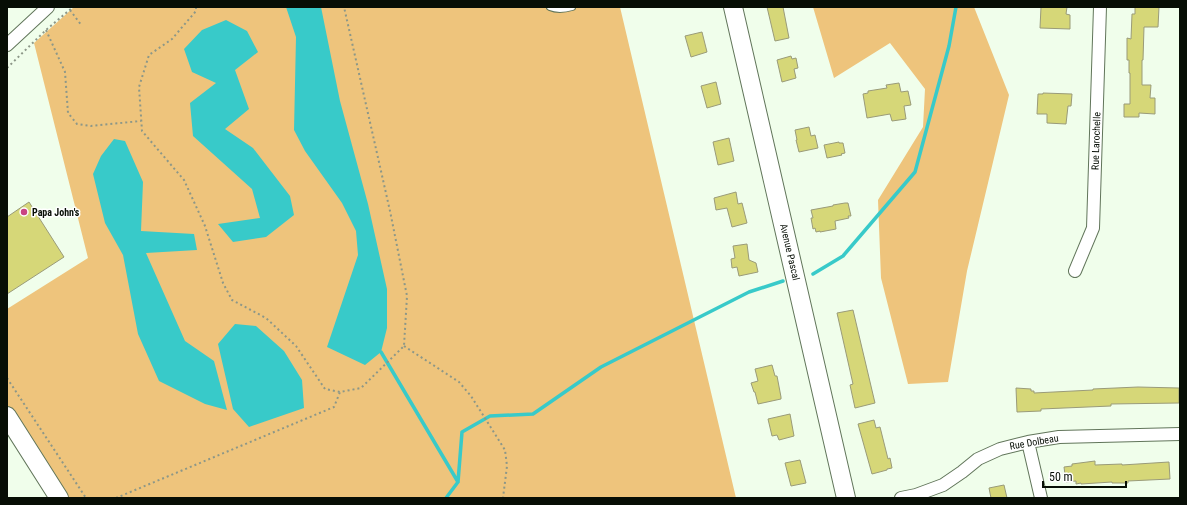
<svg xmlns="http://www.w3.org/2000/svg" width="1187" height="505" font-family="'Roboto Condensed',sans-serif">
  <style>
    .green { fill: #eec47c }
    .water { fill: #38cac9 }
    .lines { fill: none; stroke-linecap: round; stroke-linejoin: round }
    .stream { stroke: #38cac9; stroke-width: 3.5 }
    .building { fill: #d6d778; stroke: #9a9b79 }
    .lane-casing { stroke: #61755a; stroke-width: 8 }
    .street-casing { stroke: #61755a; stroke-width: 14 }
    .secondary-casing { stroke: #61755a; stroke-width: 20 }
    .path { stroke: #8c9788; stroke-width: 2; stroke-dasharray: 2 3; stroke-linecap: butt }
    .lane { stroke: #fff; stroke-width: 6 }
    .street { stroke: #fff; stroke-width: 12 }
    .secondary { stroke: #fff; stroke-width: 18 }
    .poi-dot { fill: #c94383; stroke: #fff; stroke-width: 1.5 }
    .labels { text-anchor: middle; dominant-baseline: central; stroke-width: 3; stroke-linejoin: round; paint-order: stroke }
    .street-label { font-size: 10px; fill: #070e05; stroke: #fff }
    .poi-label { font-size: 10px; font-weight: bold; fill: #070e05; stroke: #fff; text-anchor: start }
  </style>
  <rect width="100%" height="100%" fill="#f0feeb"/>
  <path class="green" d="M 74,7 L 620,7 L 736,498 L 59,498 L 7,416 L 7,309 L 88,258 L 34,43 Z
    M 813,7 L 974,7 L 1009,95 L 967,271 L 948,382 L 908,384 L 881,278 L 878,200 L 923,127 L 925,89 L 890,43 L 834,78 Z"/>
  <path class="water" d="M 286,7 L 321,7 L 340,101 L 368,204 L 387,289 L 387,328 L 381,352 L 365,365 L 327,347 L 358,255 L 356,231 L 342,203 L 305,151 L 294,130 L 296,37 Z
    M 226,20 L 247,31 L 258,52 L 235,70 L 249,109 L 225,129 L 253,148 L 290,196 L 294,215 L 266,237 L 233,242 L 218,224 L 260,218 L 252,189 L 193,136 L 190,103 L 216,83 L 192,72 L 184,49 L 202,30 Z
    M 114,139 L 125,141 L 143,182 L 141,231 L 194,234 L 197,250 L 146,253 L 185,341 L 214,361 L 227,410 L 205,404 L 159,381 L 138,334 L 123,255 L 105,223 L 93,174 L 101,156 Z
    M 235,324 L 256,326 L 284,351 L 302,380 L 304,408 L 249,427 L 233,409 L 218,344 Z"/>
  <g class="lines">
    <path class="stream" d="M 813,274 L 843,256 L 915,172 L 949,46 L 956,7
      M 381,352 L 458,482
      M 446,498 L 458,482 L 462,432 L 490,416 L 533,414 L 601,367 L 749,292 L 783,281"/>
  </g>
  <path class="building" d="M 767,7 L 783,7 L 789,38 L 775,41 Z
    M 1041,7 L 1067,7 L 1066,14 L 1070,15 L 1070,29 L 1040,28 Z
    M 1135,7 L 1159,7 L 1158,27 L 1144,27 L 1143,60 L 1142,60 L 1142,85 L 1151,85 L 1150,98 L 1155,98 L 1155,114 L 1139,113 L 1139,117 L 1124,117 L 1124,104 L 1130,104 L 1130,73 L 1129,73 L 1129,60 L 1127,60 L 1127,38 L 1131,39 L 1132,14 L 1135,14 Z
    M 702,32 L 707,52 L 691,57 L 685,36 Z
    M 791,56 L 792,59 L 796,58 L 798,68 L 794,69 L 796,78 L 782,82 L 777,60 Z
    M 716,82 L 721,104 L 707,108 L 701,86 Z
    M 899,83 L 901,92 L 908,91 L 911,105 L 904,106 L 906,119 L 892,121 L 890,114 L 867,118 L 863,94 L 868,93 L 868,91 L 887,88 L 886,85 Z
    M 1043,93 L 1072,94 L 1071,106 L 1068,106 L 1066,124 L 1047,123 L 1047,114 L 1037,114 L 1038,94 L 1043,94 Z
    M 809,127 L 811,136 L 815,135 L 818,148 L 799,152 L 796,140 L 797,140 L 795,130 Z
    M 729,138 L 734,161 L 718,165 L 713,142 Z
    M 839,142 L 839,143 L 843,143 L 845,153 L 841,154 L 842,155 L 827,158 L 824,145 Z
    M 736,192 L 738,204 L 742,203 L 747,223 L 732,227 L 727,208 L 716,210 L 714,198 Z
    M 29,202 L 64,257 L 7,294 L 7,217 Z
    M 845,203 L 848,203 L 851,216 L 848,216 L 849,218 L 835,221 L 836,229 L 820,232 L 820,231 L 816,232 L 815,228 L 813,229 L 811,218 L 813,218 L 811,210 L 833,206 L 833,205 Z
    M 747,244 L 749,260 L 756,263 L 758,272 L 739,276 L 737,267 L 732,268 L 731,259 L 735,258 L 733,246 Z
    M 853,310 L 875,403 L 855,408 L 850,385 L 853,384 L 837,313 Z
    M 772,365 L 775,376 L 777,376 L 781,397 L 781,399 L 758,404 L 755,392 L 754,392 L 751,383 L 758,381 L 755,369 Z
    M 1138,387 L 1179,388 L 1179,403 L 1111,404 L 1111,406 L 1041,409 L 1041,411 L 1017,412 L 1016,388 L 1031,389 L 1031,391 L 1034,391 L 1034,393 L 1093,390 L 1093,389 Z
    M 790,414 L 794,436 L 779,440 L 777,435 L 772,436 L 768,419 Z
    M 874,420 L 876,428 L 880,427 L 888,459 L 890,458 L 892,468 L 887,469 L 887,470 L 872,474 L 858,424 Z
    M 800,460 L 806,483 L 791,486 L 785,463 Z
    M 1095,461 L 1095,465 L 1122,464 L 1122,465 L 1169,462 L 1170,479 L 1128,481 L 1128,483 L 1112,483 L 1112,482 L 1081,484 L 1081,483 L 1076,484 L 1076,481 L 1066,482 L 1064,467 L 1072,466 L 1072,464 Z
    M 1004,485 L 1007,498 L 991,498 L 989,488 Z"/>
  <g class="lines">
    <g class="lane-casing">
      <path id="lane" d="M 550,7 C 557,10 565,9 572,7"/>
    </g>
    <g class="street-casing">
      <path id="street" d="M 7,45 L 48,7
        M 1075,271 L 1093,228 L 1100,7
        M 1028,442 L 1041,498
        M 901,498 L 916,495 L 943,485 L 962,472 L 978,459 L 1000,449 L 1028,442 L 1059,437 L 1180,434"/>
    </g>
    <g class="secondary-casing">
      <path id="secondary" d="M 733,7 L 846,498
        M 7,416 L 59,498"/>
    </g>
    <path class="path" d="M 196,7 L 196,11 L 172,39 L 149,55 L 139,87 L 142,131 L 184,180 L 205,226 L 223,283 L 232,300 L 266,318 L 296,346 L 325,389 L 340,392 L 361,388 L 404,346 L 407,296 L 390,211 L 344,7
      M 70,10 L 82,26
      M 46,30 L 65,72 L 68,113 L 77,124 L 91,126 L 141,121
      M 7,68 L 46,30 L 73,7
      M 404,346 L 459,382 L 471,396 L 505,450 L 507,466 L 503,498
      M 7,378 L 86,498
      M 116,498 L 334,407 L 340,392"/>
    <use href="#lane" class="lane"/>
    <use href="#street" class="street"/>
    <use href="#secondary" class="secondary"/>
  </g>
  <circle class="poi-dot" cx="24" cy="212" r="4"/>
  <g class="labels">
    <g class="street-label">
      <text transform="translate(1096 141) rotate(-88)">Rue Larochelle</text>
      <text transform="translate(790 252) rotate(77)">Avenue Pascal</text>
      <text transform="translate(1034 442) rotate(-10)">Rue Dolbeau</text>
    </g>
    <g class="poi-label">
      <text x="32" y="212">Papa John's</text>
    </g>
  </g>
  <rect width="1187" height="505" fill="none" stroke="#070e05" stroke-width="16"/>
  <path d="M1043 481v6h83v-6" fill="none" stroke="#070e05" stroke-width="2"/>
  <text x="1049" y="481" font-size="12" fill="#070e05" stroke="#ffffff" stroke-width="3" paint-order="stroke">50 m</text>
</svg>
